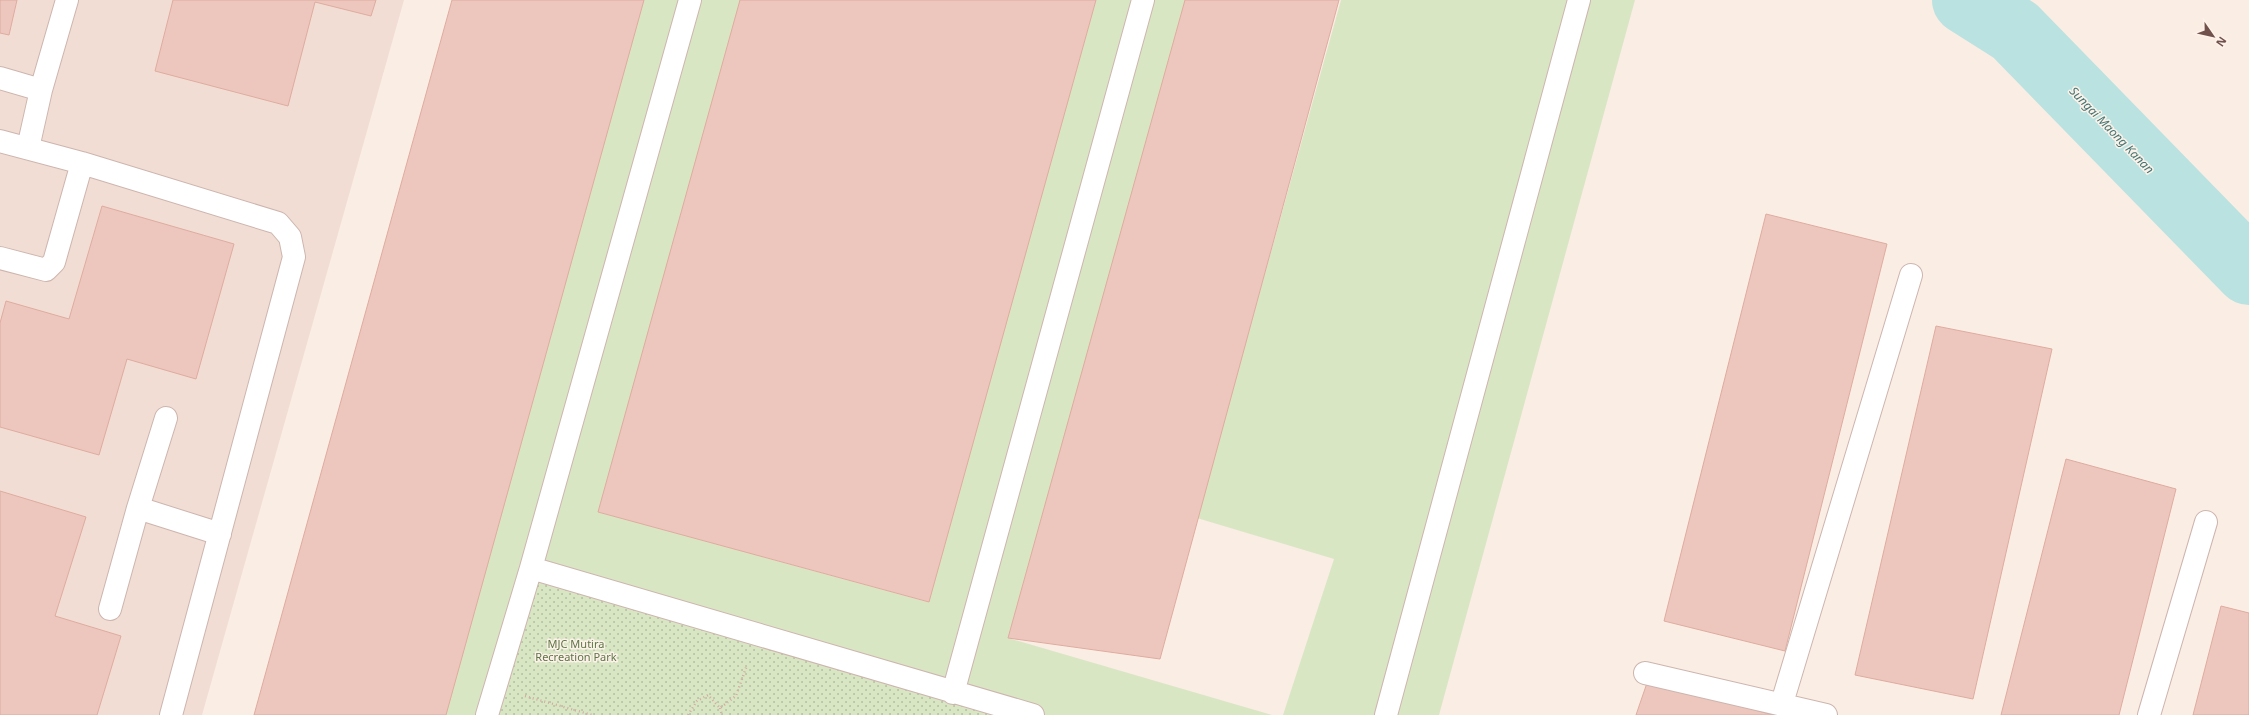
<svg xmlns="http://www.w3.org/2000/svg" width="2249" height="715" font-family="'Noto Sans',sans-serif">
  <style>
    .residential { fill: #f1ddd3 }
    .park { fill: url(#park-dots) }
    .garden { fill: #d9e6c4 }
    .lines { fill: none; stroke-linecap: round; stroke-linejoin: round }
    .river { stroke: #bae2e0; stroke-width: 68 }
    .building { fill: #edc7be; stroke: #dfab9f }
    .minor-casing { stroke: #cdb5ae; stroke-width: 24 }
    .path { stroke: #d2aaa1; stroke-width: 2.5; stroke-dasharray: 1 3; stroke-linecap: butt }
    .minor { stroke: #fff; stroke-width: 22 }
    .labels { text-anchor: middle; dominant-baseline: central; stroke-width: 3; stroke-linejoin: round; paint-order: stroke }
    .park-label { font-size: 11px; fill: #5d7544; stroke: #fdf2ea }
    .water-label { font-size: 12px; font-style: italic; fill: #417573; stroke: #fdf2ea }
  </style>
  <defs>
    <pattern id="park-dots" width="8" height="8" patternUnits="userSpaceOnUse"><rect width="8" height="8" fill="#d9e6c4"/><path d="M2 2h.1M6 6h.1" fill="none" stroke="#b4bda1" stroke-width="1.8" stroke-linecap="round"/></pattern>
  </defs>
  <rect width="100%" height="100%" fill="#faede4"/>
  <path class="residential" d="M 0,0 L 404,0 L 202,715 L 0,715 Z"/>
  <path class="park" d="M 531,568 L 1047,715 L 487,715 Z"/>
  <path class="garden" d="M 615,0 L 690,0 L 485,715 L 414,715 Z
    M 691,0 L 742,0 L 598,512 L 928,602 L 1096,0 L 1146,0 L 942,690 L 531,568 Z
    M 1148,0 L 1189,0 L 1008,638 L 1272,715 L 1033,715 L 953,693 Z
    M 1341,0 L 1635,0 L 1439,715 L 1283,715 L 1334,559 L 1197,518 Z"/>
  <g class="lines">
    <path class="river" d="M 1966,0 L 2015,31 L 2249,271"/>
  </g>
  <path class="building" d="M 0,0 L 17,0 L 9,35 L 0,33 Z
    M 173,0 L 376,0 L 371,16 L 315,2 L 288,106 L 155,71 Z
    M 452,0 L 644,0 L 446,715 L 254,715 Z
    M 740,0 L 1096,0 L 929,602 L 598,512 Z
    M 1185,0 L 1339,0 L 1160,659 L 1008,638 Z
    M 102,206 L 234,244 L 196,379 L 127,359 L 99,455 L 0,427 L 0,323 L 6,301 L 69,319 Z
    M 1766,214 L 1887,244 L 1785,651 L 1664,621 Z
    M 1936,326 L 2052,349 L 1973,699 L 1855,675 Z
    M 2066,459 L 2176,489 L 2119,715 L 2001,715 Z
    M 0,491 L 86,517 L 55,616 L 121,636 L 97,715 L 0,715 Z
    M 2221,606 L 2249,613 L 2249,715 L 2193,715 Z
    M 1648,680 L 1773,715 L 1636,715 Z"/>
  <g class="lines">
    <g class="minor-casing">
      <path id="minor" d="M 0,78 L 41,90
        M 0,141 L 82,163 L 278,223 L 290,237 L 294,257 L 171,715
        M 28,148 L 41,90 L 67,0
        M 0,258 L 46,270 L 54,262 L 82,163
        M 166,418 L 138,508 L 220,534
        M 531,568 L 1033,715
        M 110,609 L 138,508
        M 1645,673 L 1826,715
        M 953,693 L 1143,0
        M 1782,703 L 1911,275
        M 487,715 L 531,568 L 690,0
        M 1386,715 L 1579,0
        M 2149,715 L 2206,522"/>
    </g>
    <path class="path" d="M 525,696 L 592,715
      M 720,708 L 722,715
      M 688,715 L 697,701 L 708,695 L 720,708 L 736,696 L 747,665"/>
    <use href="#minor" class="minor"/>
  </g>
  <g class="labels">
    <g class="park-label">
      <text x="576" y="643">MJC Mutira<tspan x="576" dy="13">Recreation Park</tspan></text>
    </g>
    <g class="water-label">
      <text transform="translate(2112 130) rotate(46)">Sungai Maong Kanan</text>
    </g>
  </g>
  <g transform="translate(2213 36) rotate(124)" stroke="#fdf2ea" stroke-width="3" paint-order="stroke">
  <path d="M0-3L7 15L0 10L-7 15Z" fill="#70514c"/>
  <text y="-6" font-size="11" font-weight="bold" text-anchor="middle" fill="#70514c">N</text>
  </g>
</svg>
